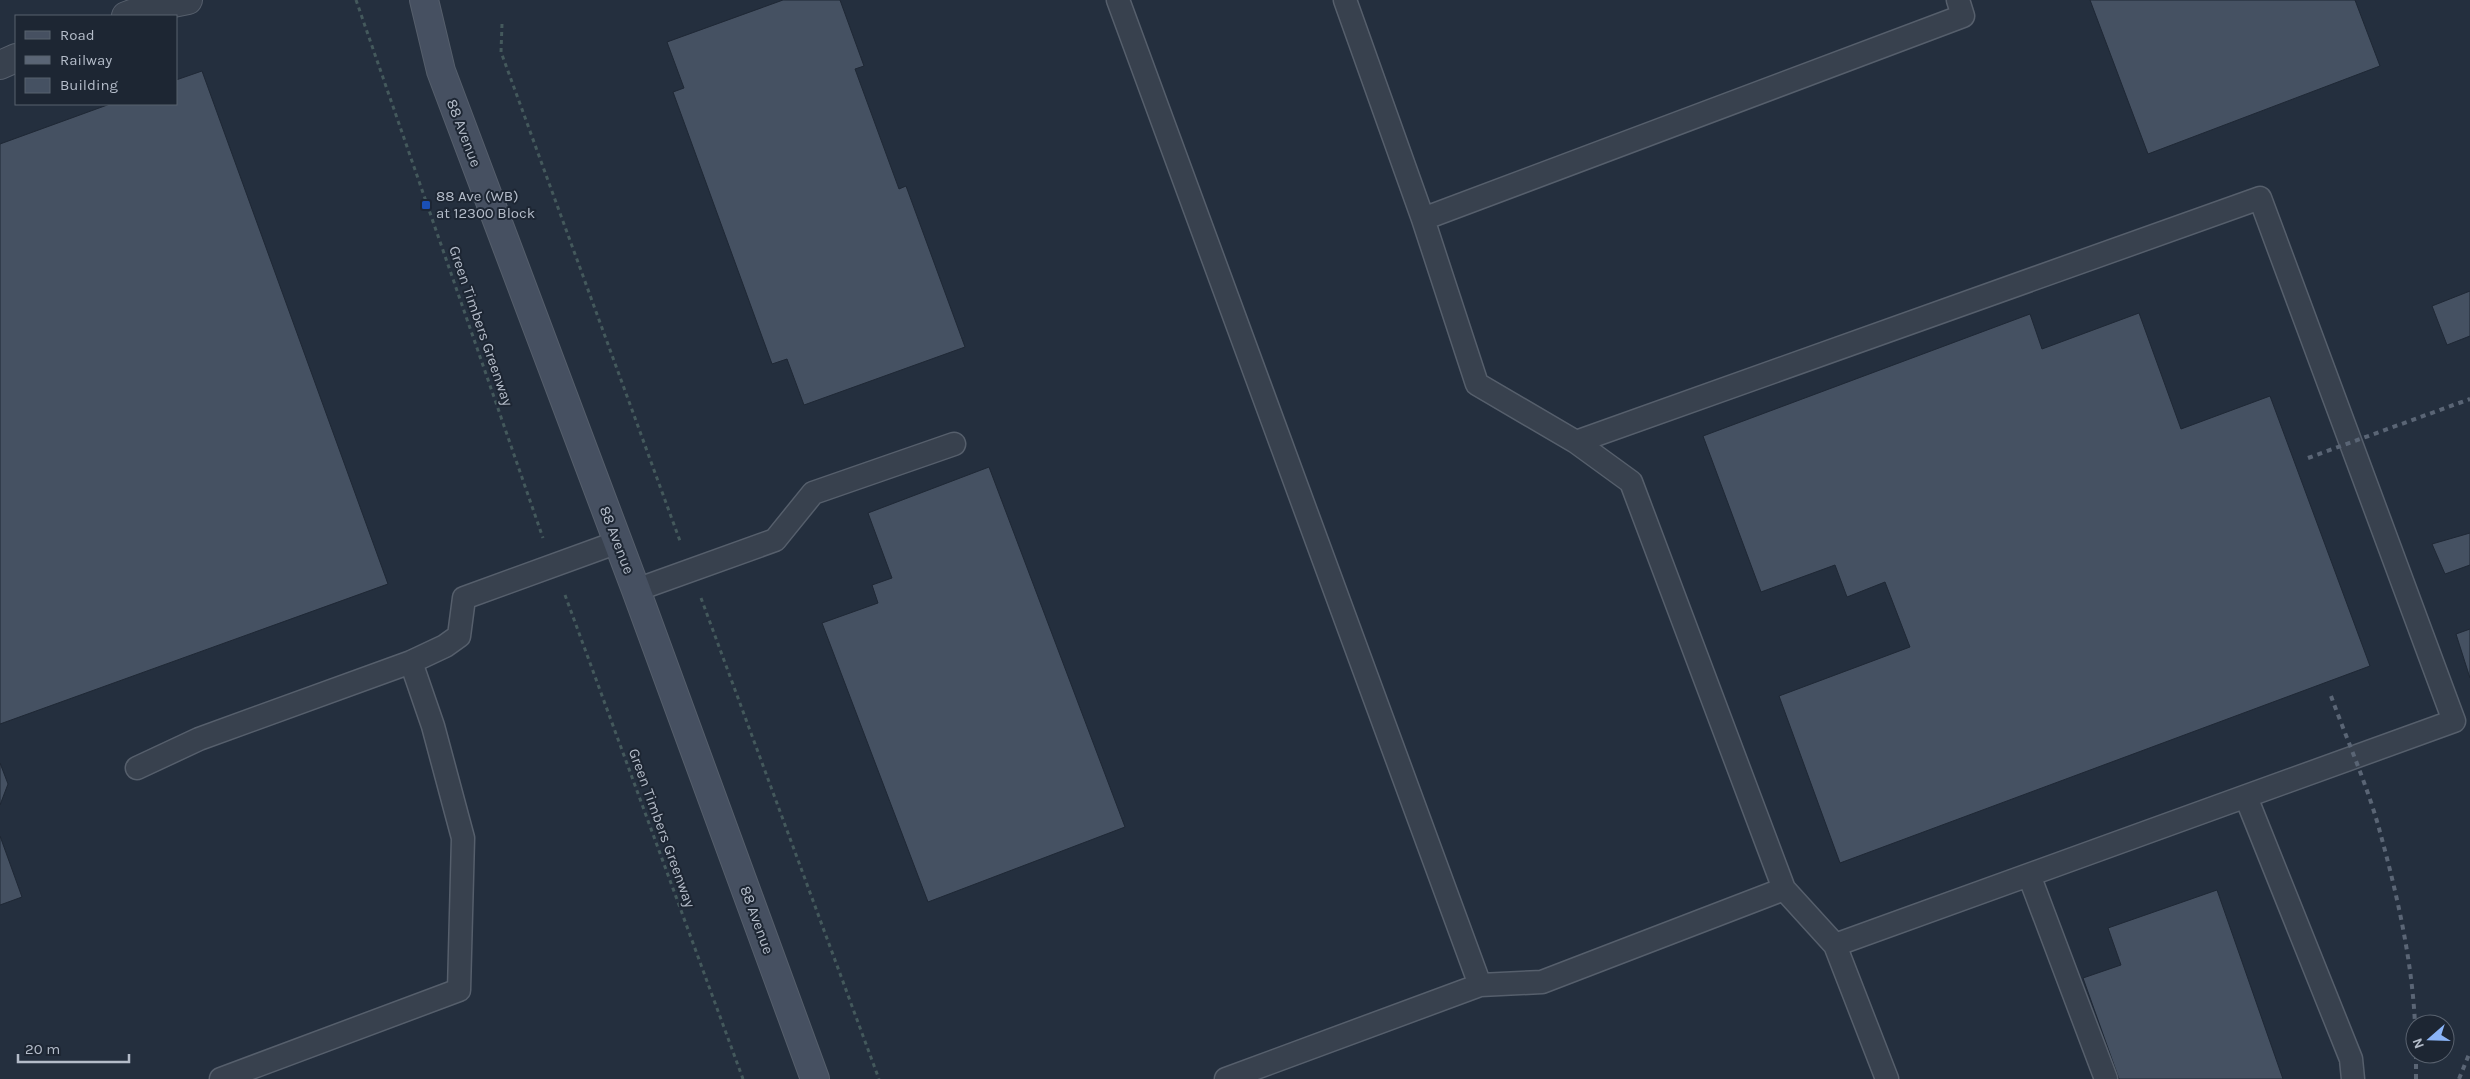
<svg xmlns="http://www.w3.org/2000/svg" width="2470" height="1079" font-family="Karla,sans-serif">
  <style>
    .building { fill: #455162; stroke: #1f2835 }
    .lines { fill: none; stroke-linecap: round; stroke-linejoin: round }
    .lane-casing { stroke: #565f6c; stroke-width: 25 }
    .street-casing { stroke: #565f6c; stroke-width: 30 }
    .secondary-casing { stroke: #565f6c; stroke-width: 30 }
    .path { stroke: #44595c; stroke-width: 3; stroke-dasharray: 4 4; stroke-linecap: butt }
    .lane { stroke: #38414e; stroke-width: 22 }
    .street { stroke: #38414e; stroke-width: 28 }
    .secondary { stroke: #465061; stroke-width: 28 }
    .rail { stroke: #5a6575; stroke-width: 4; stroke-dasharray: 5 5; stroke-linecap: butt }
    .transit-dot { fill: #1a4fb4; stroke: #1d2633; stroke-width: 2 }
    .labels { text-anchor: middle; dominant-baseline: central; stroke-width: 4; stroke-linejoin: round; paint-order: stroke }
    .street-label { font-size: 15px; fill: #b4bcc9; stroke: #1d2633 }
    .poi-label { font-size: 15px; fill: #b4bcc9; stroke: #1d2633; text-anchor: start }
  </style>
  <rect width="100%" height="100%" fill="#242f3e"/>
  <path class="building" d="M 783,0 L 840,0 L 864,66 L 855,69 L 899,189 L 906,186 L 965,347 L 804,405 L 787,359 L 772,364 L 673,92 L 684,88 L 667,42 Z
    M 2090,0 L 2355,0 L 2380,66 L 2148,154 Z
    M 202,71 L 388,584 L 0,724 L 0,144 L 110,104 L 176,104 L 176,80 Z
    M 2470,291 L 2470,336 L 2447,345 L 2432,306 Z
    M 2139,313 L 2181,429 L 2270,396 L 2370,666 L 1840,863 L 1779,696 L 1910,647 L 1885,582 L 1847,597 L 1835,565 L 1761,592 L 1703,436 L 2030,314 L 2042,349 Z
    M 989,467 L 1125,827 L 928,902 L 822,623 L 878,603 L 872,585 L 892,578 L 868,513 Z
    M 2470,533 L 2470,565 L 2445,574 L 2432,544 Z
    M 2470,629 L 2470,678 L 2456,634 Z
    M 0,763 L 8,784 L 0,805 Z
    M 0,836 L 22,897 L 0,905 Z
    M 2217,890 L 2283,1079 L 2119,1079 L 2083,978 L 2121,965 L 2108,928 Z"/>
  <g class="lines">
    <g class="lane-casing">
      <path id="lane" d="M 1118,0 L 1480,985 L 1226,1079
        M 1345,0 L 1423,219 L 1963,16 L 1958,0
        M 1423,219 L 1477,384 L 1576,442 L 1631,482 L 1784,889 L 1835,945 L 2454,721 L 2260,198 L 1576,442
        M 636,590 L 775,540 L 813,493 L 954,444
        M 137,768 L 199,739 L 411,662 L 445,646 L 459,636 L 464,598 L 618,542
        M 2246,797 L 2351,1059 L 2353,1079
        M 2029,875 L 2106,1079
        M 1835,945 L 1887,1079
        M 1480,985 L 1542,982 L 1784,889
        M 221,1079 L 459,990 L 463,838 L 433,726 L 411,662"/>
    </g>
    <g class="street-casing">
      <path id="street" d="M 126,16 L 148,8 L 188,0
        M 0,65 L 16,58"/>
    </g>
    <g class="secondary-casing">
      <path id="secondary" d="M 424,0 L 441,71 L 636,590 L 815,1079"/>
    </g>
    <path class="path" d="M 356,0 L 543,538
      M 502,24 L 501,52 L 680,541
      M 565,595 L 743,1079
      M 701,598 L 879,1079"/>
    <use href="#lane" class="lane"/>
    <use href="#street" class="street"/>
    <use href="#secondary" class="secondary"/>
    <path class="rail" d="M 2308,458 L 2470,399
      M 2331,696 C 2347,740 2368,787 2380,832 C 2397,894 2412,960 2415,1024
      M 2416,1054 L 2416,1079
      M 2459,1079 L 2470,1052"/>
  </g>
  <rect class="transit-dot" x="421" y="200" width="10" height="10" rx="2.5"/>
  <g class="labels">
    <g class="street-label">
      <text transform="translate(464 133) rotate(69)">88 Avenue</text>
      <text transform="translate(481 326) rotate(71)">Green Timbers Greenway</text>
      <text transform="translate(617 540) rotate(69)">88 Avenue</text>
      <text transform="translate(662 828) rotate(70)">Green Timbers Greenway</text>
      <text transform="translate(757 920) rotate(70)">88 Avenue</text>
    </g>
    <g class="poi-label">
      <text x="436" y="196">88 Ave (WB)<tspan x="436" dy="17">at 12300 Block</tspan></text>
    </g>
  </g>
  <rect x="15" y="15" width="162" height="90" fill="#1d2633" stroke="#59626f"/>
  <rect x="25" y="31" width="25" height="8" fill="#465061" stroke="#59626f"/>
  <text x="60" y="40" font-size="15" fill="#b4bcc9">Road</text>
  <rect x="25" y="56" width="25" height="8" fill="#5a6575" stroke="#59626f"/>
  <text x="60" y="65" font-size="15" fill="#b4bcc9">Railway</text>
  <rect x="25" y="78" width="25" height="15" fill="#455162" stroke="#59626f"/>
  <text x="60" y="90" font-size="15" fill="#b4bcc9">Building</text>
  <g transform="translate(2430 1039) rotate(250)"><circle r="24" fill="#1d2633" stroke="#59626f"/>
  <path d="M0-4L9 19L0 12L-9 19Z" fill="#8ab4f8"/>
  <text y="-8" font-size="14" font-weight="bold" text-anchor="middle" fill="#b4bcc9">N</text>
  </g>
  <path d="M18 1054v8h111v-8" fill="none" stroke="#b4bcc9" stroke-width="2.5"/>
  <text x="25" y="1054" font-size="15" fill="#b4bcc9" stroke="#1d2633" stroke-width="4" paint-order="stroke">20 m</text>
</svg>
